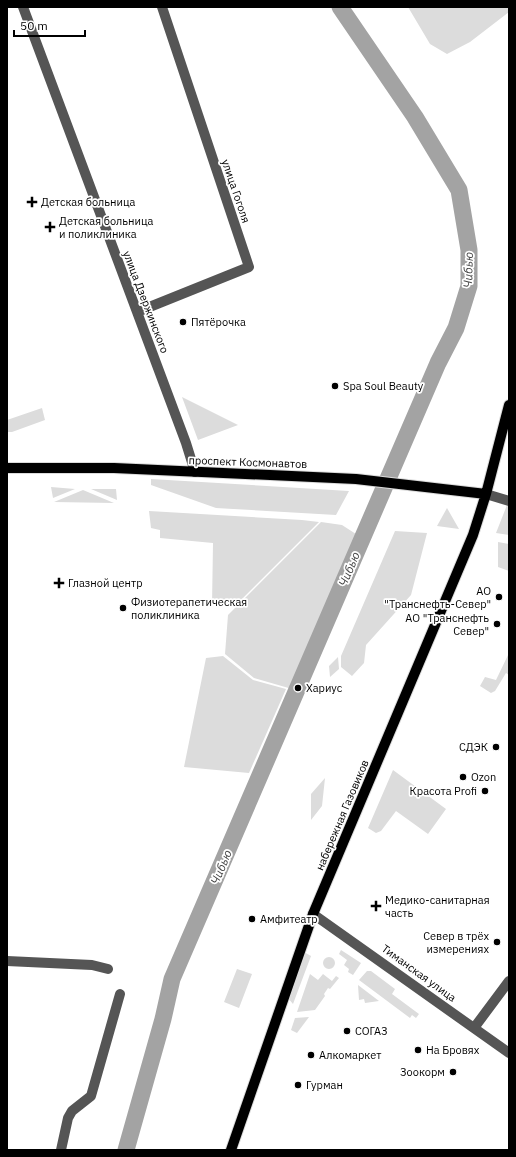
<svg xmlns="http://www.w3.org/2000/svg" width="516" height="1157" font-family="'IBM Plex Sans',sans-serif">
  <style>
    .green { fill: #dcdcdc }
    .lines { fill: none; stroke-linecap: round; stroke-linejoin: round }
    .river { stroke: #a3a3a3; stroke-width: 17 }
    .major-casing { stroke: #dbdbdb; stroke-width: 12 }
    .minor { stroke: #555; stroke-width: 10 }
    .major { stroke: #000; stroke-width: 10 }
    .poi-dot { fill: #000; stroke: #fff; stroke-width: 1.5 }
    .labels { text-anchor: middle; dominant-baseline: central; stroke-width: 3.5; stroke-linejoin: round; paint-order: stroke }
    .street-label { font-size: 11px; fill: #000; stroke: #fff }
    .poi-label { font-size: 11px; fill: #000; stroke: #fff; text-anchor: start }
    .water-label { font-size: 12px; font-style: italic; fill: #444; stroke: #fff }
  </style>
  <rect width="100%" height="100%" fill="#fff"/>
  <path class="green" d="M 408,7 L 509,7 L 509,12 L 470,42 L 447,54 L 430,44 Z
    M 182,397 L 238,425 L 198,440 Z
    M 42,408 L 45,420 L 12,432 L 7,432 L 7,420 Z
    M 151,479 L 349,491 L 336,515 L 216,508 L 151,485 Z
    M 51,487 L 75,489 L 53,498 Z
    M 91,489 L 116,489 L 117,500 Z
    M 83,490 L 114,503 L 54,502 Z
    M 507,505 L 509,506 L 509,535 L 496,533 Z
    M 447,508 L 459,529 L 437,526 Z
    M 149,511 L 302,520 L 319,522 L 234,607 L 212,605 L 213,543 L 160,538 L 160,530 L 151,528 Z
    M 321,522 L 342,525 L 359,536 L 292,689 L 254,678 L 225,654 L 228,615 Z
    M 395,531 L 427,533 L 411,595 L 366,645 L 364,663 L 352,676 L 341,667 L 341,656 Z
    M 498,542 L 509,544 L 509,571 L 498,567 Z
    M 509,653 L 509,675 L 506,673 L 495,691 L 491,693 L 480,686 L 485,677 L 496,680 Z
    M 223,656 L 253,680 L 286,689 L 249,773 L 184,767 L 206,658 Z
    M 338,657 L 339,669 L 330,677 L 329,666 Z
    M 393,770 L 446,809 L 428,834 L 396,811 L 381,831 L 376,833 L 368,828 Z
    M 325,778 L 322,806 L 311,820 L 311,794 Z
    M 341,950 L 361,963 L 353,975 L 348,972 L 349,969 L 344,965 L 347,960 L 339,954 Z
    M 304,952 L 311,956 L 293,1004 L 288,998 Z
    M323 963a6 6 0 1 1 12 0a6 6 0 1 1-12 0Z
    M 237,969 L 252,974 L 239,1008 L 224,1002 Z
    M 367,971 L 371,971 L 395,989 L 392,994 L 419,1014 L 416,1018 L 412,1015 L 410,1018 L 359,980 Z
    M 310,974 L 318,980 L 323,974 L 332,981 L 336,976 L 339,978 L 330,989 L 328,988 L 324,994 L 325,996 L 315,1010 L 297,1012 Z
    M 358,985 L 379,1001 L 365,1003 L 364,999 L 359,1000 Z
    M 309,1017 L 297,1033 L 291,1030 L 295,1018 Z"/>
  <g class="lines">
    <path class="river" d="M 126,1150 L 163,1019 L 172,979 L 438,363 L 456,328 L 469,286 L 469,250 L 459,190 L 415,117 L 340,7"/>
    <g class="major-casing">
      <path id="major" d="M 7,468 L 114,468 L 356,479 L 486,494
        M 231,1150 L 313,914 L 473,535 L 486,494 L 509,405"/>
    </g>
    <path class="minor" d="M 23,7 L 186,443 L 195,472
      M 137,312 L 249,267 L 162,7
      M 486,494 L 509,501
      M 313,914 L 509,1053
      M 7,961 L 92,965 L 108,969
      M 474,1028 L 509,981
      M 61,1150 L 68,1118 L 72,1111 L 91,1096 L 120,994"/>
    <use href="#major" class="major"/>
  </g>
  <g class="poi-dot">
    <path d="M30 196h4v4h4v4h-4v4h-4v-4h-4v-4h4z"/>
    <path d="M48 221h4v4h4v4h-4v4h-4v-4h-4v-4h4z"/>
    <circle cx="183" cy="322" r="4"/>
    <circle cx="335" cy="386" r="4"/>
    <path d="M57 577h4v4h4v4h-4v4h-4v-4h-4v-4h4z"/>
    <circle cx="499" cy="597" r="4"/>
    <circle cx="123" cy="608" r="4"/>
    <circle cx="497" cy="624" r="4"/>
    <circle cx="298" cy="688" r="4"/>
    <circle cx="496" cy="747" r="4"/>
    <circle cx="463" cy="777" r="4"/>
    <circle cx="485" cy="791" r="4"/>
    <path d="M374 900h4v4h4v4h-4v4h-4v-4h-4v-4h4z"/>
    <circle cx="252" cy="919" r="4"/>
    <circle cx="497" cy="942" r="4"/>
    <circle cx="347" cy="1031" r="4"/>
    <circle cx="418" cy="1050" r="4"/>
    <circle cx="311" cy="1055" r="4"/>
    <circle cx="453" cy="1072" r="4"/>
    <circle cx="298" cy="1085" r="4"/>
  </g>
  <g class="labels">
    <g class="street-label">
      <text transform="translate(236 191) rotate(71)">улица Гоголя</text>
      <text transform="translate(146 302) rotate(69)">улица Дзержинского</text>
      <text transform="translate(248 462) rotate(2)">проспект Космонавтов</text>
      <text transform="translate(342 815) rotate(-67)">набережная Газовиков</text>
      <text transform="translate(419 973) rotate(36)">Тиманская улица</text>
    </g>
    <g class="poi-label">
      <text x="41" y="202">Детская больница</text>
      <text x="59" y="221">Детская больница<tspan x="59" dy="13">и поликлиника</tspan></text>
      <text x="191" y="322">Пятёрочка</text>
      <text x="343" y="386">Spa Soul Beauty</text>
      <text x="68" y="583">Глазной центр</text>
      <text x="491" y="591" text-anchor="end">АО<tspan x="491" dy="13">"Транснефть-Север"</tspan></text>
      <text x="131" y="602">Физиотерапетическая<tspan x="131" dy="13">поликлиника</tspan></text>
      <text x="489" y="618" text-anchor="end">АО "Транснефть<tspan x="489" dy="13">Север"</tspan></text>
      <text x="306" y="688">Хариус</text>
      <text x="488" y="747" text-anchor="end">СДЭК</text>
      <text x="471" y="777">Ozon</text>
      <text x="477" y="791" text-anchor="end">Красота Profi</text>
      <text x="385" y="900">Медико-санитарная<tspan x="385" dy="13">часть</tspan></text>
      <text x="260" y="919">Амфитеатр</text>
      <text x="489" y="936" text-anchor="end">Север в трёх<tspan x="489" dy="13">измерениях</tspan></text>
      <text x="355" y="1031">СОГАЗ</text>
      <text x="426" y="1050">На Бровях</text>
      <text x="319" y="1055">Алкомаркет</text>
      <text x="445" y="1072" text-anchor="end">Зоокорм</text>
      <text x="306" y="1085">Гурман</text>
    </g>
    <g class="water-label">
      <text transform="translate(468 270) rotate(-88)">Чибью</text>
      <text transform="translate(349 569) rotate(-67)">Чибью</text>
      <text transform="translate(221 867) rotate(-67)">Чибью</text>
    </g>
  </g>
  <rect width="516" height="1157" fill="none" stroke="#000000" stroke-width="16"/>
  <path d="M14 30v6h71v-6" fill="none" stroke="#000000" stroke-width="2"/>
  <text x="20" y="30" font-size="12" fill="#000000" stroke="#ffffff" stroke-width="3" paint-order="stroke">50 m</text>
</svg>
